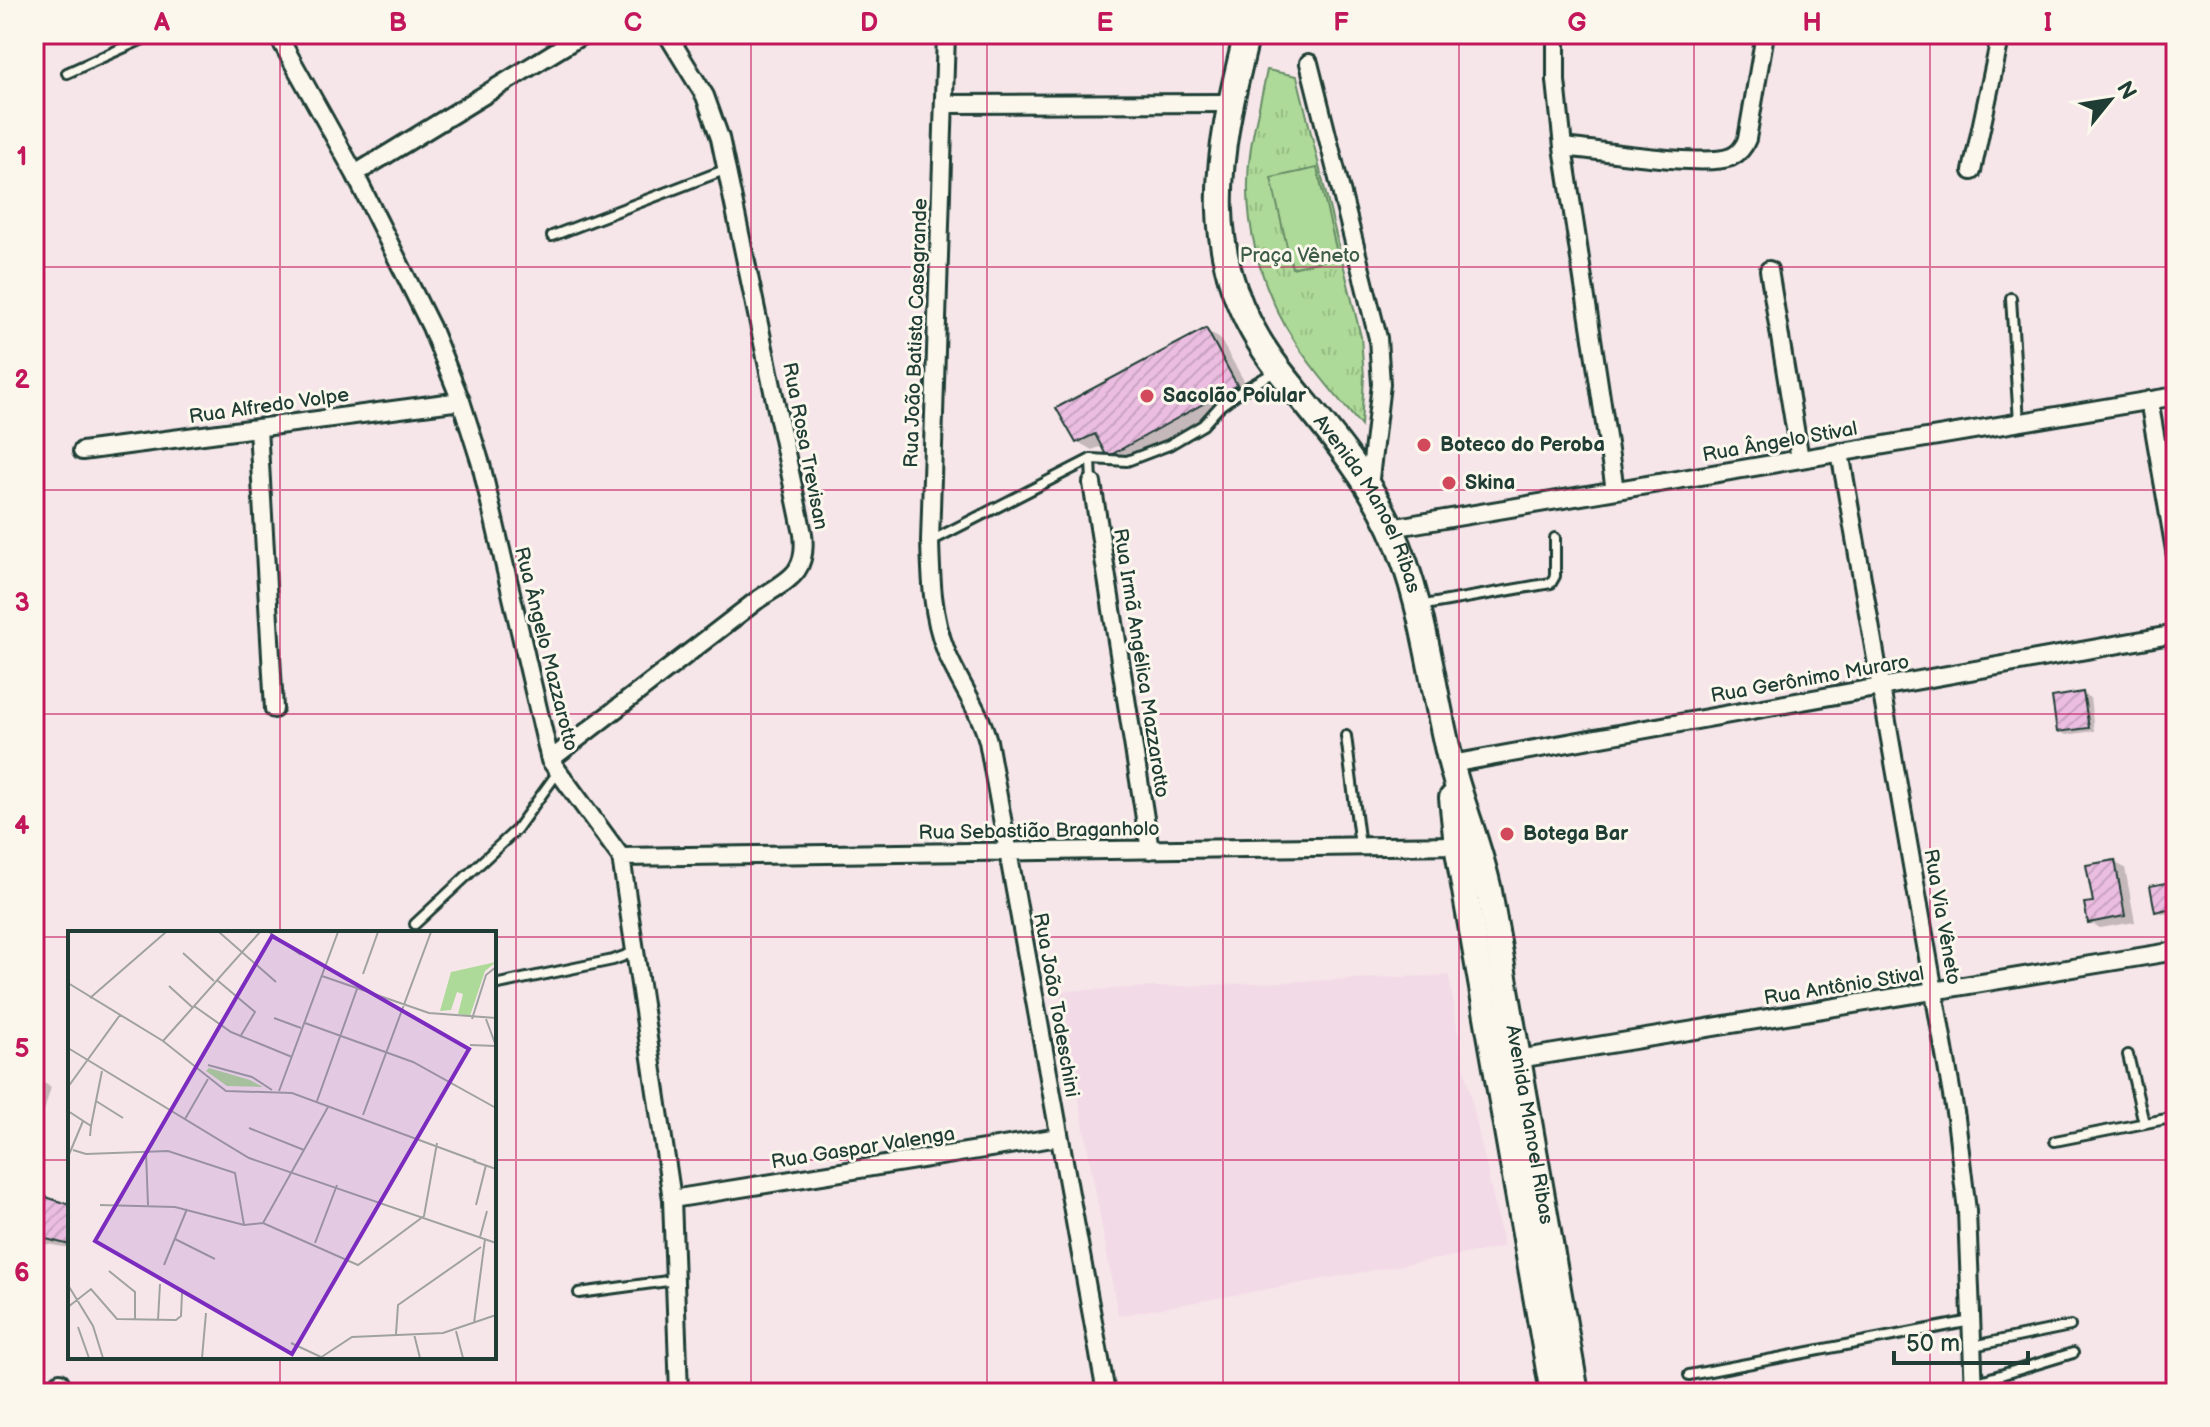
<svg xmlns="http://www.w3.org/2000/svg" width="2210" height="1427" font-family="'Balsamiq Sans',sans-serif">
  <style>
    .built { fill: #f3dae7 }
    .park { fill: url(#park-tufts); stroke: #668c66; stroke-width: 2 }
    .pitch { fill: #aeda99; stroke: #668c66; stroke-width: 2 }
    .shadow { fill: #0003 }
    .building { fill: url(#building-hatch); stroke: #1f3d34; stroke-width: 2 }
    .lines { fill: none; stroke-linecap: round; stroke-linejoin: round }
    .service-casing { stroke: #1f3d34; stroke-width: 14 }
    .minor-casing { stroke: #1f3d34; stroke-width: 22 }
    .primary-casing { stroke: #1f3d34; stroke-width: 30 }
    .service { stroke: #fbf7ec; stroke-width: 8 }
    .minor { stroke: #fbf7ec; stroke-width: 16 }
    .primary { stroke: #fbf7ec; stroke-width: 24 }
    .grid { fill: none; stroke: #c2185b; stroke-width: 2; stroke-opacity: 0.55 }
    .poi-dot { fill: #d1495b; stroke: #fbf7ec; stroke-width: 3 }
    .labels { text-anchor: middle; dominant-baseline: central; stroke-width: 6; stroke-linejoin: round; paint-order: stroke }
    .park-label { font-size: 20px; fill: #3c5c48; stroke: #fbf7ec }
    .street-label { font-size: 20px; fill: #1f3d34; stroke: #fbf7ec }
    .poi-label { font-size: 20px; font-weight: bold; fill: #1f3d34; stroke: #fbf7ec; text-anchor: start }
    .inset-road { fill: none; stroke: #a0a2a1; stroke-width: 2 }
    .view { fill: #7b2cbf; fill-opacity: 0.15; stroke: #7b2cbf; stroke-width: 4 }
    .inset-edge { fill: none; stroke: #1f3d34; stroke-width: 4 }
    .neatline { fill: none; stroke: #c2185b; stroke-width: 3 }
    .grid-label { font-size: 26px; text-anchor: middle; font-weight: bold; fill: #c2185b }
  </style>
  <defs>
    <pattern id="park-tufts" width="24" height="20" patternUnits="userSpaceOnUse" patternTransform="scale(2)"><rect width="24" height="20" fill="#aeda99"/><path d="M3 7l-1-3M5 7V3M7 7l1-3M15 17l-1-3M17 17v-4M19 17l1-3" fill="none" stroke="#95bc84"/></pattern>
    <pattern id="building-hatch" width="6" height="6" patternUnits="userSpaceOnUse" patternTransform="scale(2)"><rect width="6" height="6" fill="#ebbde1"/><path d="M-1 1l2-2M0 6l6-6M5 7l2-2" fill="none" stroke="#c9a3c2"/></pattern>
  </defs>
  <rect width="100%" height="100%" fill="#f6e6e9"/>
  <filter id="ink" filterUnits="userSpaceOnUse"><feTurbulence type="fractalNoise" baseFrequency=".0125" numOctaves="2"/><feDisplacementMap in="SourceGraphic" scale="16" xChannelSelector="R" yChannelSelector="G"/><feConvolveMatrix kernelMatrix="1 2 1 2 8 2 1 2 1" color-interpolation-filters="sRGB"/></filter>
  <g filter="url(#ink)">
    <path class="built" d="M 1449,975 L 1461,1051 L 1504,1247 L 1118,1316 L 1059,991 Z"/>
    <path class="park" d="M 1267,70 L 1297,76 L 1361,337 L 1364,377 L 1361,426 C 1340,400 1316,374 1297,345 C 1259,288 1240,216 1251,147 C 1255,121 1262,96 1267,70 Z"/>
    <path class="pitch" d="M 1317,168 L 1338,257 L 1292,268 L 1271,178 Z"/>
    <path class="shadow" d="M 1206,330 L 1220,339 L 1251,393 L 1123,464 L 1109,456 L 1102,446 L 1092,450 L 1078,442 Z
      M 2083,694 L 2090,698 L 2094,731 L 2066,735 L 2059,731 Z
      M 2114,862 L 2125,868 L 2135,922 L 2100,928 L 2090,922 L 2095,904 Z
      M 2176,883 L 2176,912 L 2164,914 L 2157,911 Z
      M 34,1078 L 51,1087 L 34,1145 Z
      M 34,1181 L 41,1198 L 70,1207 L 70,1248 L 34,1242 Z"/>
    <path class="building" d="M 1206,328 L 1237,385 L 1107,457 L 1095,434 L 1076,443 L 1056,408 Z
      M 2083,692 L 2089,728 L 2057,732 L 2052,697 Z
      M 2115,860 L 2125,916 L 2088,923 L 2084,903 L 2093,902 L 2086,865 Z
      M 2176,881 L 2176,907 L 2155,912 L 2150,886 Z
      M 34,1193 L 70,1205 L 70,1245 L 34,1236 Z"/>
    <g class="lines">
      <g class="service-casing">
        <path id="service" d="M 67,73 L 154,34
          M 552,236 L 727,169
          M 2011,298 L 2019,422
          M 1091,459 L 1092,483
          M 931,541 L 1091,459 L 1127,461 L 1169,445 L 1203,425 L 1220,406 L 1235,395 L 1278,370
          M 1419,606 L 1551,583 L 1555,576 L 1555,538
          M 1346,736 L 1360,846
          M 415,924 L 516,830 L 558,772
          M 494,985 L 613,960 L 635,952
          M 2128,1055 L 2144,1123
          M 2055,1141 L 2176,1117
          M 579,1293 L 675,1280
          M 1973,1346 L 2070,1326
          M 1689,1375 L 1971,1321
          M 1974,1383 L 2073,1353"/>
      </g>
      <g class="minor-casing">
        <path id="minor" d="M 277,34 L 355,174 L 431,327 L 461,401 L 481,464 L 550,760 L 621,857 L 672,1199 L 679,1393
          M 946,34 L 930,541 C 931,578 932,616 946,651 C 958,682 979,708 988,741 L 1106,1393
          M 1556,34 L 1556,81 L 1563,147 L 1615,490
          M 1309,63 L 1378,338 L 1381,384 L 1369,487
          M 944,104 L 1230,103
          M 1563,147 C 1598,150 1704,168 1731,157 C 1740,153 1744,147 1747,139 L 1765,34
          M 1972,171 L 2001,34
          M 355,174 L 584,34
          M 1769,270 L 1800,459
          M 2149,400 L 2176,556
          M 258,428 L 274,709
          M 82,451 L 461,401
          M 1840,452 L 1956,1118 L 1967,1211 L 1974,1393
          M 1092,483 L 1150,850
          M 1391,528 L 2176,396
          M 550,760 L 756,601 C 786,580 808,576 803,534 L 720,138 L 705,96 L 667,34
          M 1451,764 L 2176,634
          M 621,857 L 1457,845
          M 1518,1059 L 2176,951
          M 672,1199 L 1059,1137
          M 58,1393 L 60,1382"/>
      </g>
      <g class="primary-casing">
        <g id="primary">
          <path id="s1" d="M 1247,34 C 1216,158 1195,261 1279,370 C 1319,421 1363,468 1391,528 C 1425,603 1431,685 1451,763 C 1462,807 1480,847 1489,891 L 1576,1393"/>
          <path d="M 1452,798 L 1457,845 L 1553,1393"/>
        </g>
      </g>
      <use href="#service" class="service"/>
      <use href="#minor" class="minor"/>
      <use href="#primary" class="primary"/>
    </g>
  </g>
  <path class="grid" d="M 280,34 L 280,933M 516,34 L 516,1393M 751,34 L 751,1393M 987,34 L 987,1393M 1223,34 L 1223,1393M 1459,34 L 1459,1393M 1694,34 L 1694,1393M 1930,34 L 1930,1393M 34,267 L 2176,267M 34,490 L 2176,490M 34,714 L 2176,714M 34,937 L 70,937M 494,937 L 2176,937M 34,1160 L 70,1160M 494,1160 L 2176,1160M 280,1357 L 280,1393"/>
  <g class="poi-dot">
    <circle cx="1147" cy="396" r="8"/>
    <circle cx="1424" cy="445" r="8"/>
    <circle cx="1449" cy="483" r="8"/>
    <circle cx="1507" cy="834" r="8"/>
  </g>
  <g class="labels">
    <g class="park-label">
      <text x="1300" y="256">Praça Vêneto</text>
    </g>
    <g class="street-label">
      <text transform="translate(916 333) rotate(-88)">Rua João Batista Casagrande</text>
      <text transform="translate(269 406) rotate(-8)">Rua Alfredo Volpe</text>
      <text transform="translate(1780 442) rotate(-10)">Rua Ângelo Stival</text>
      <text transform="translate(805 446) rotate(79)">Rua Rosa Trevisan</text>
      <text stroke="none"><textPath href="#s1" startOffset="514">Avenida Manoel Ribas</textPath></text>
      <text transform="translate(546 649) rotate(76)">Rua Ângelo Mazzarotto</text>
      <text transform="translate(1141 663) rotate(81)">Rua Irmã Angélica Mazzarotto</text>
      <text transform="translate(1810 679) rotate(-10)">Rua Gerônimo Muraro</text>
      <text transform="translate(1039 831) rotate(-1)">Rua Sebastião Braganholo</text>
      <text transform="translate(1942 917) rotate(80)">Rua Via Vêneto</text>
      <text transform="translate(1844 986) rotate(-9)">Rua Antônio Stival</text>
      <text transform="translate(1056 1005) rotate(80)">Rua João Todeschini</text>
      <text stroke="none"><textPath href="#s1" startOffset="1160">Avenida Manoel Ribas</textPath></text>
      <text transform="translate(863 1148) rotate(-9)">Rua Gaspar Valenga</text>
    </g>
    <g class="poi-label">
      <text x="1163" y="396">Sacolão Polular</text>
      <text x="1440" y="445">Boteco do Peroba</text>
      <text x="1465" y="483">Skina</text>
      <text x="1523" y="834">Botega Bar</text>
    </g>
  </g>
  <g transform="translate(68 931)">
    <rect width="428" height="428" fill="#f6e6e9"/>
    <path d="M 428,31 L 417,40 L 402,85 L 390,83 L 395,63 L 389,61 L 383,79 L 372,80 L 383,41 Z" fill="#aeda99"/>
    <path d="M 141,137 L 182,149 L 195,156 L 159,155 L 138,140 Z" fill="#aeda99"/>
    <path class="inset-road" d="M 151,1 L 208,51M 201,1 L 233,24M 115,22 L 146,50M 295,43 L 310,1M 254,45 L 361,82 L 428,87M 149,49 L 187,81 L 172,106M 0,52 L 95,110 L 158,160 L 224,162 L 408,230M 101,55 L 124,76M 22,67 L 98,1M 126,75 L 163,101 L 224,126M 206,87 L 233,97M 404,88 L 418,44 L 428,36M 418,88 L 428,115M 237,92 L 345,131 L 428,177M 95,110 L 192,1M 402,114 L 428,115M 0,117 L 181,227 L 428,312M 140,134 L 184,146 L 204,159M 0,156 L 52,84M 211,160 L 270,1M 28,170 L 55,187M 249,170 L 289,58M 0,180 L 23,195 L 22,205M 295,184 L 363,1M 117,188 L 140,148M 23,195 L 34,140M 181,197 L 236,219M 5,219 L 18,223 L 100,220 L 167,242 L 176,294M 78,221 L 80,274M 0,226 L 15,190M 405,230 L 428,238M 32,274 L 107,276 L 176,294 L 195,292 L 290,334 L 356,285 L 369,212M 408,274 L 418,234M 195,292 L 260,176M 412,306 L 419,280M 107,308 L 147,328M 247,312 L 269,254M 96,334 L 119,278M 41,340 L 67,361 L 67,389M 0,354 L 25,395 L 35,427M 0,376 L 23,358 L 49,388 L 108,389 L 113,385 L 114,362M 90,389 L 92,353M 406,392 L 417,308M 10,396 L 21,427 L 35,427M 388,400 L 395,427M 328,403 L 330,374 L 413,316M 346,403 L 352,427M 223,412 L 253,426M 134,427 L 138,382M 252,427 L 284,406 L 375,402 L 428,384"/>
    <path class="view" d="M 204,5 L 401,118 L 224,423 L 27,310 Z"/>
    <rect width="428" height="428" class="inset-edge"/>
  </g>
  <rect width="2210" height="1427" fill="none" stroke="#fbf7ec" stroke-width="88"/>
  <g transform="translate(2110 100) rotate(60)" stroke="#fbf7ec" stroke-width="6" paint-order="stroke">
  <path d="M0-6L14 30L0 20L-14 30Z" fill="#1f3d34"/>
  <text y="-12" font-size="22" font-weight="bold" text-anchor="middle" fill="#1f3d34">N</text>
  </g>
  <path d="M1894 1351v12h134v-12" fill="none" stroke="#1f3d34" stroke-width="4"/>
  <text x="1906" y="1351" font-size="24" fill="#1f3d34" stroke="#fbf7ec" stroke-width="6" paint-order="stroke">50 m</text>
  <rect x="44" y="44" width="2122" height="1339" class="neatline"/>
  <g class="grid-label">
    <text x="162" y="31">A</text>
    <text x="398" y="31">B</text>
    <text x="633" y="31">C</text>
    <text x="869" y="31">D</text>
    <text x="1105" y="31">E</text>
    <text x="1341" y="31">F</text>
    <text x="1577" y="31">G</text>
    <text x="1812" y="31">H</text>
    <text x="2048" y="31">I</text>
    <text x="22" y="165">1</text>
    <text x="22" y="388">2</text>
    <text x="22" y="611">3</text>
    <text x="22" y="834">4</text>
    <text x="22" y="1057">5</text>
    <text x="22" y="1281">6</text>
  </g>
</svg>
